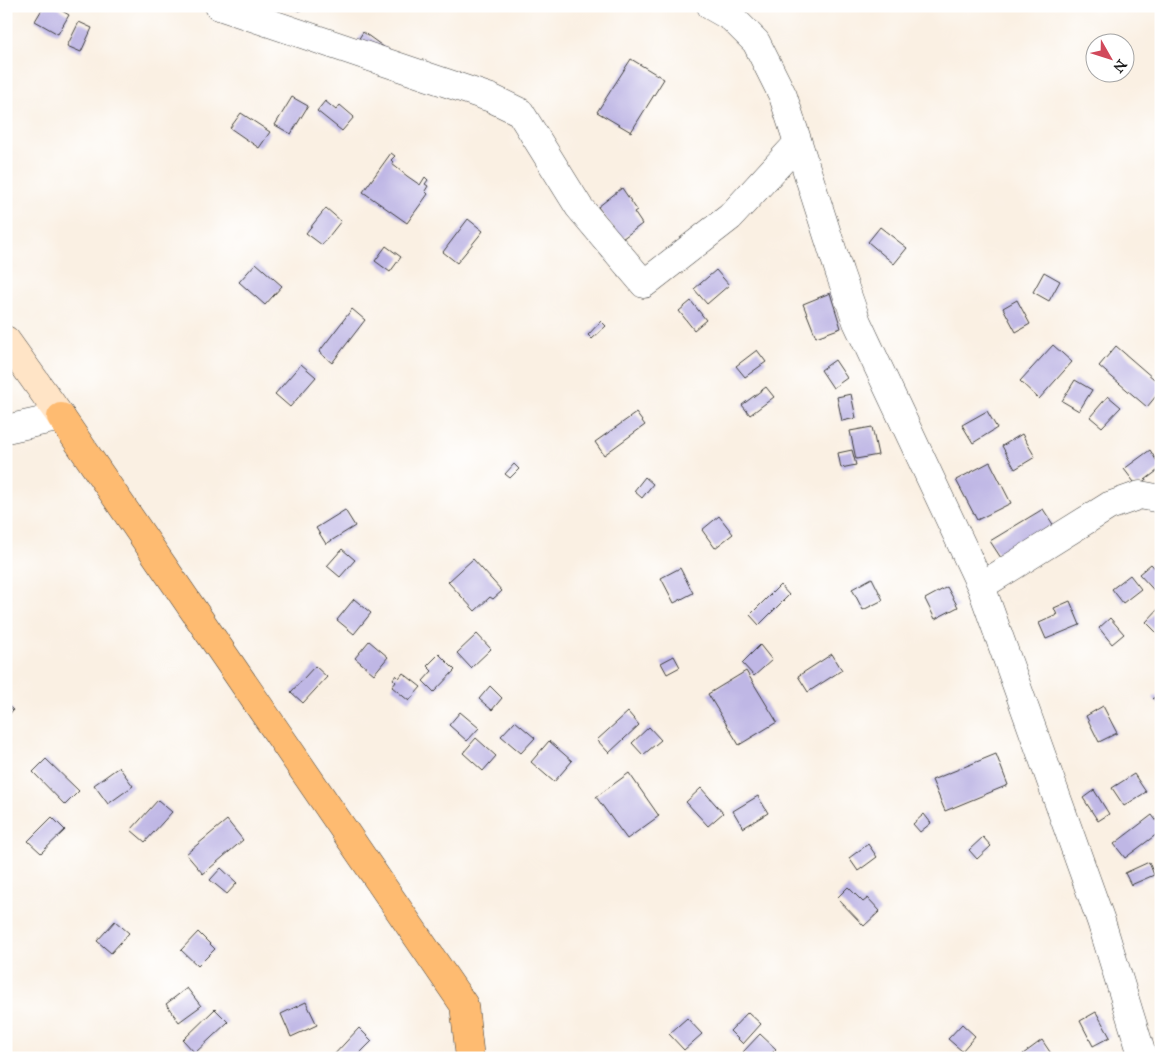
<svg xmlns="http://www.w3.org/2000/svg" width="1167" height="1064" font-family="'IM FELL Great Primer',serif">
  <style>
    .building { fill: #bfb7e5 }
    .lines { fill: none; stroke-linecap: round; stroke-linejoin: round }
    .street-casing { stroke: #3d3c3a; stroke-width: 29 }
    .secondary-casing { stroke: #3d3c3a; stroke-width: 29 }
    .primary-casing { stroke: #3d3c3a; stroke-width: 29 }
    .street { stroke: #fff; stroke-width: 28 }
    .secondary { stroke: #ffe4c6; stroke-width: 28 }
    .primary { stroke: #febb71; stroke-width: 28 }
  </style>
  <rect width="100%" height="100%" fill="#fff"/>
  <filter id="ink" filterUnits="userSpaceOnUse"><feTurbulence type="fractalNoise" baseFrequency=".02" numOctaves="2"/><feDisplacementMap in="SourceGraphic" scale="10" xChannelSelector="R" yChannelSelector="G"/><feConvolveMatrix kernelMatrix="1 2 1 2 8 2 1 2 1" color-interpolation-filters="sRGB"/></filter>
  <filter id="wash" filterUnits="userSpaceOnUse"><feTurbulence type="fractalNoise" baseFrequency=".0096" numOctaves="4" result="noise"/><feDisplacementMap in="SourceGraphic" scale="20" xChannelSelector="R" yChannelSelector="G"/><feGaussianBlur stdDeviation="1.12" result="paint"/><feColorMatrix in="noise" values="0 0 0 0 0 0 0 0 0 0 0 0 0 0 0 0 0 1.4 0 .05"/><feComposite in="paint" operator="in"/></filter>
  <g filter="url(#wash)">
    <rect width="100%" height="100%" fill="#faf0e3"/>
    <g id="blocks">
      <path class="building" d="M 44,6 L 54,6 L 69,15 L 58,34 L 35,21 Z
        M 287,6 L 301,6 L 300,11 Z
        M 79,22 L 92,28 L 81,52 L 67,46 Z
        M 363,32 L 395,55 L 355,45 Z
        M 631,59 L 664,79 L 631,132 L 597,112 Z
        M 292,97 L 308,106 L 291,134 L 275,125 Z
        M 325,101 L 336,110 L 340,105 L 354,117 L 342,131 L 317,111 Z
        M 241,113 L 270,132 L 259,148 L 230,128 Z
        M 391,153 L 395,156 L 391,160 L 393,162 L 392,164 L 407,176 L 420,185 L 425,177 L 428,180 L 425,184 L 428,186 L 425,191 L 428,194 L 407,223 L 363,192 Z
        M 622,188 L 637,210 L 634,212 L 642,224 L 622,239 L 598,207 Z
        M 326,208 L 341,221 L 322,245 L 306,233 Z
        M 468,219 L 483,231 L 457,263 L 443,252 Z
        M 880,227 L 907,248 L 894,264 L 868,242 Z
        M 386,246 L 401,257 L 390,272 L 375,261 Z
        M 256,263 L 282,286 L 265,305 L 239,282 Z
        M 716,270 L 729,285 L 707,304 L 694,289 Z
        M 1044,272 L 1060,281 L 1049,301 L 1033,292 Z
        M 830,293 L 841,328 L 816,337 L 803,304 Z
        M 1017,300 L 1030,324 L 1016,332 L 1003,308 Z
        M 691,301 L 706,320 L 694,330 L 679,311 Z
        M 352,309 L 365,320 L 332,363 L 319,352 Z
        M 601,321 L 606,326 L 592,339 L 588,335 Z
        M 1053,345 L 1072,362 L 1039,399 L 1020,381 Z
        M 1116,346 L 1161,385 L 1161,390 L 1147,407 L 1099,366 Z
        M 757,350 L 766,362 L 745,377 L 736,366 Z
        M 835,360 L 847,378 L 833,388 L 821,370 Z
        M 301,364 L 316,377 L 290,407 L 275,394 Z
        M 1075,380 L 1092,390 L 1079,411 L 1062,401 Z
        M 766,387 L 774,397 L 750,415 L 742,405 Z
        M 851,394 L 856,418 L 842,421 L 837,397 Z
        M 1108,396 L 1121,407 L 1102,427 L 1090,417 Z
        M 987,411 L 997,428 L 973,443 L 962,425 Z
        M 636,413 L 645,425 L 604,455 L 595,442 Z
        M 872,427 L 878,455 L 856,459 L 850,431 Z
        M 1022,434 L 1035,457 L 1015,469 L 1002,446 Z
        M 852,450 L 856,465 L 841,468 L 838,453 Z
        M 1150,450 L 1161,468 L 1137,486 L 1124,469 Z
        M 990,462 L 1011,503 L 977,520 L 956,480 Z
        M 514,464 L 519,469 L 510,478 L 505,474 Z
        M 645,477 L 653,484 L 642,498 L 634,491 Z
        M 1043,509 L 1054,526 L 1001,558 L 990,541 Z
        M 345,510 L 355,526 L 326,544 L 316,528 Z
        M 719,516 L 733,534 L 715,548 L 702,530 Z
        M 342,549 L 355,560 L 340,577 L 327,566 Z
        M 473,559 L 502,591 L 493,599 L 490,597 L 475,611 L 448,582 Z
        M 1151,564 L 1161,575 L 1161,598 L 1139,574 Z
        M 680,568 L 693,593 L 674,603 L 661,578 Z
        M 1130,575 L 1141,589 L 1123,603 L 1112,589 Z
        M 872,578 L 883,600 L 863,610 L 852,589 Z
        M 780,585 L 789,595 L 759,625 L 750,615 Z
        M 947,587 L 958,607 L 935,619 L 925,599 Z
        M 354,599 L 371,613 L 354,634 L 337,620 Z
        M 1070,601 L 1080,625 L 1046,639 L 1039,623 L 1057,615 L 1054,608 Z
        M 1161,606 L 1161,633 L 1159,635 L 1146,622 Z
        M 1110,618 L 1124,634 L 1112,644 L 1099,628 Z
        M 477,634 L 491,649 L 471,668 L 457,653 Z
        M 369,641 L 388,657 L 374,674 L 355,658 Z
        M 760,645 L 772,660 L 754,676 L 742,663 Z
        M 439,654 L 455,670 L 434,692 L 423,681 L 432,671 L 427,666 Z
        M 832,654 L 842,670 L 808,692 L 798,676 Z
        M 674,656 L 680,667 L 667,674 L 661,663 Z
        M 315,666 L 327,677 L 303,703 L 291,692 Z
        M 746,671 L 777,722 L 739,745 L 708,694 Z
        M 403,673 L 421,687 L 409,701 L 392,687 L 396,682 L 393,679 L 396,675 L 399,678 Z
        M 490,686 L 502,698 L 492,710 L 479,699 Z
        M 1161,692 L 1161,707 L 1153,698 Z
        M 6,704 L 13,710 L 6,718 Z
        M 1103,706 L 1117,733 L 1099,742 L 1086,716 Z
        M 460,712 L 479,728 L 467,741 L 449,725 Z
        M 628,712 L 639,725 L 609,753 L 597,740 Z
        M 515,721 L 535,738 L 521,753 L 501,736 Z
        M 649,727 L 661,740 L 643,755 L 632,743 Z
        M 476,738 L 496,756 L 483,771 L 463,753 Z
        M 549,741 L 572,761 L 554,782 L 531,762 Z
        M 996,754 L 1008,785 L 945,811 L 932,780 Z
        M 46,759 L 79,791 L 65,805 L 33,772 Z
        M 119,767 L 133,786 L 108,804 L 94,785 Z
        M 629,773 L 659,816 L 627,839 L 596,797 Z
        M 1134,774 L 1146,792 L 1124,806 L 1112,788 Z
        M 701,788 L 723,813 L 708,826 L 686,802 Z
        M 1094,790 L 1109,814 L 1098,821 L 1083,798 Z
        M 758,796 L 768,813 L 743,828 L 733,811 Z
        M 158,800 L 172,812 L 145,842 L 131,830 Z
        M 924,814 L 931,823 L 920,832 L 913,824 Z
        M 1152,815 L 1161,827 L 1161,831 L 1125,858 L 1114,844 Z
        M 52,817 L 65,830 L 41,853 L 28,841 Z
        M 227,820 L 243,840 L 203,874 L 186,854 Z
        M 983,837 L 991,846 L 977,859 L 969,850 Z
        M 868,844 L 877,857 L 858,871 L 849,858 Z
        M 1149,862 L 1154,875 L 1131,885 L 1125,873 Z
        M 221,868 L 237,883 L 227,894 L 210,880 Z
        M 848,887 L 863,902 L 868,898 L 880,911 L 864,926 L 837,898 Z
        M 115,921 L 129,933 L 111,953 L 97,941 Z
        M 198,932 L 215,949 L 198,966 L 181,950 Z
        M 187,988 L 201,1006 L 179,1022 L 166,1004 Z
        M 306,1002 L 317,1025 L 291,1037 L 281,1014 Z
        M 215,1009 L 228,1022 L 195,1053 L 183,1040 Z
        M 748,1012 L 761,1024 L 743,1044 L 730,1031 Z
        M 1096,1012 L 1110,1037 L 1093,1046 L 1080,1021 Z
        M 687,1018 L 702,1034 L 684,1050 L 669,1034 Z
        M 962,1024 L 975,1036 L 962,1051 L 948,1039 Z
        M 359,1028 L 372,1041 L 355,1058 L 331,1058 Z
        M 760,1034 L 776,1049 L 767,1058 L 749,1058 L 743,1052 Z
        M 1042,1040 L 1052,1055 L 1048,1058 L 1025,1058 L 1023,1054 Z"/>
    </g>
  </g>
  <g filter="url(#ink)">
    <use href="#blocks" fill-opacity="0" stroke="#3d3c3a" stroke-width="1"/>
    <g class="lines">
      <g class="street-casing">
        <path id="street" d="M 219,6 L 491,98 L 520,112 L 579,207 L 644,284 L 730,217 L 798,143
          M 711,6 L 732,18 L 756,42 L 783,96 L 840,274 L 857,322 L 981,586 L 1101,921 L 1143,1058
          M 6,429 L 61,417
          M 981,586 L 1109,506 L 1140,495 L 1161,499"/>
      </g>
      <g class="secondary-casing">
        <path id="secondary" d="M 6,340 L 61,417"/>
      </g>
      <g class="primary-casing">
        <path id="primary" d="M 61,417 L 464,1005 L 470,1058"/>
      </g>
      <use href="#street" class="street"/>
      <use href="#secondary" class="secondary"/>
      <use href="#primary" class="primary"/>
    </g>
  </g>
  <rect width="1167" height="1064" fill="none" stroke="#fff" stroke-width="25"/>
  <g transform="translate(1110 58) rotate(129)"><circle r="24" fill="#ffffff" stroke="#a4a4a4"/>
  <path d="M0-4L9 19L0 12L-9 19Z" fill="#d1495b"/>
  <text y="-8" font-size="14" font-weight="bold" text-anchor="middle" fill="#1c1c1c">N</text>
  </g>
</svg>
